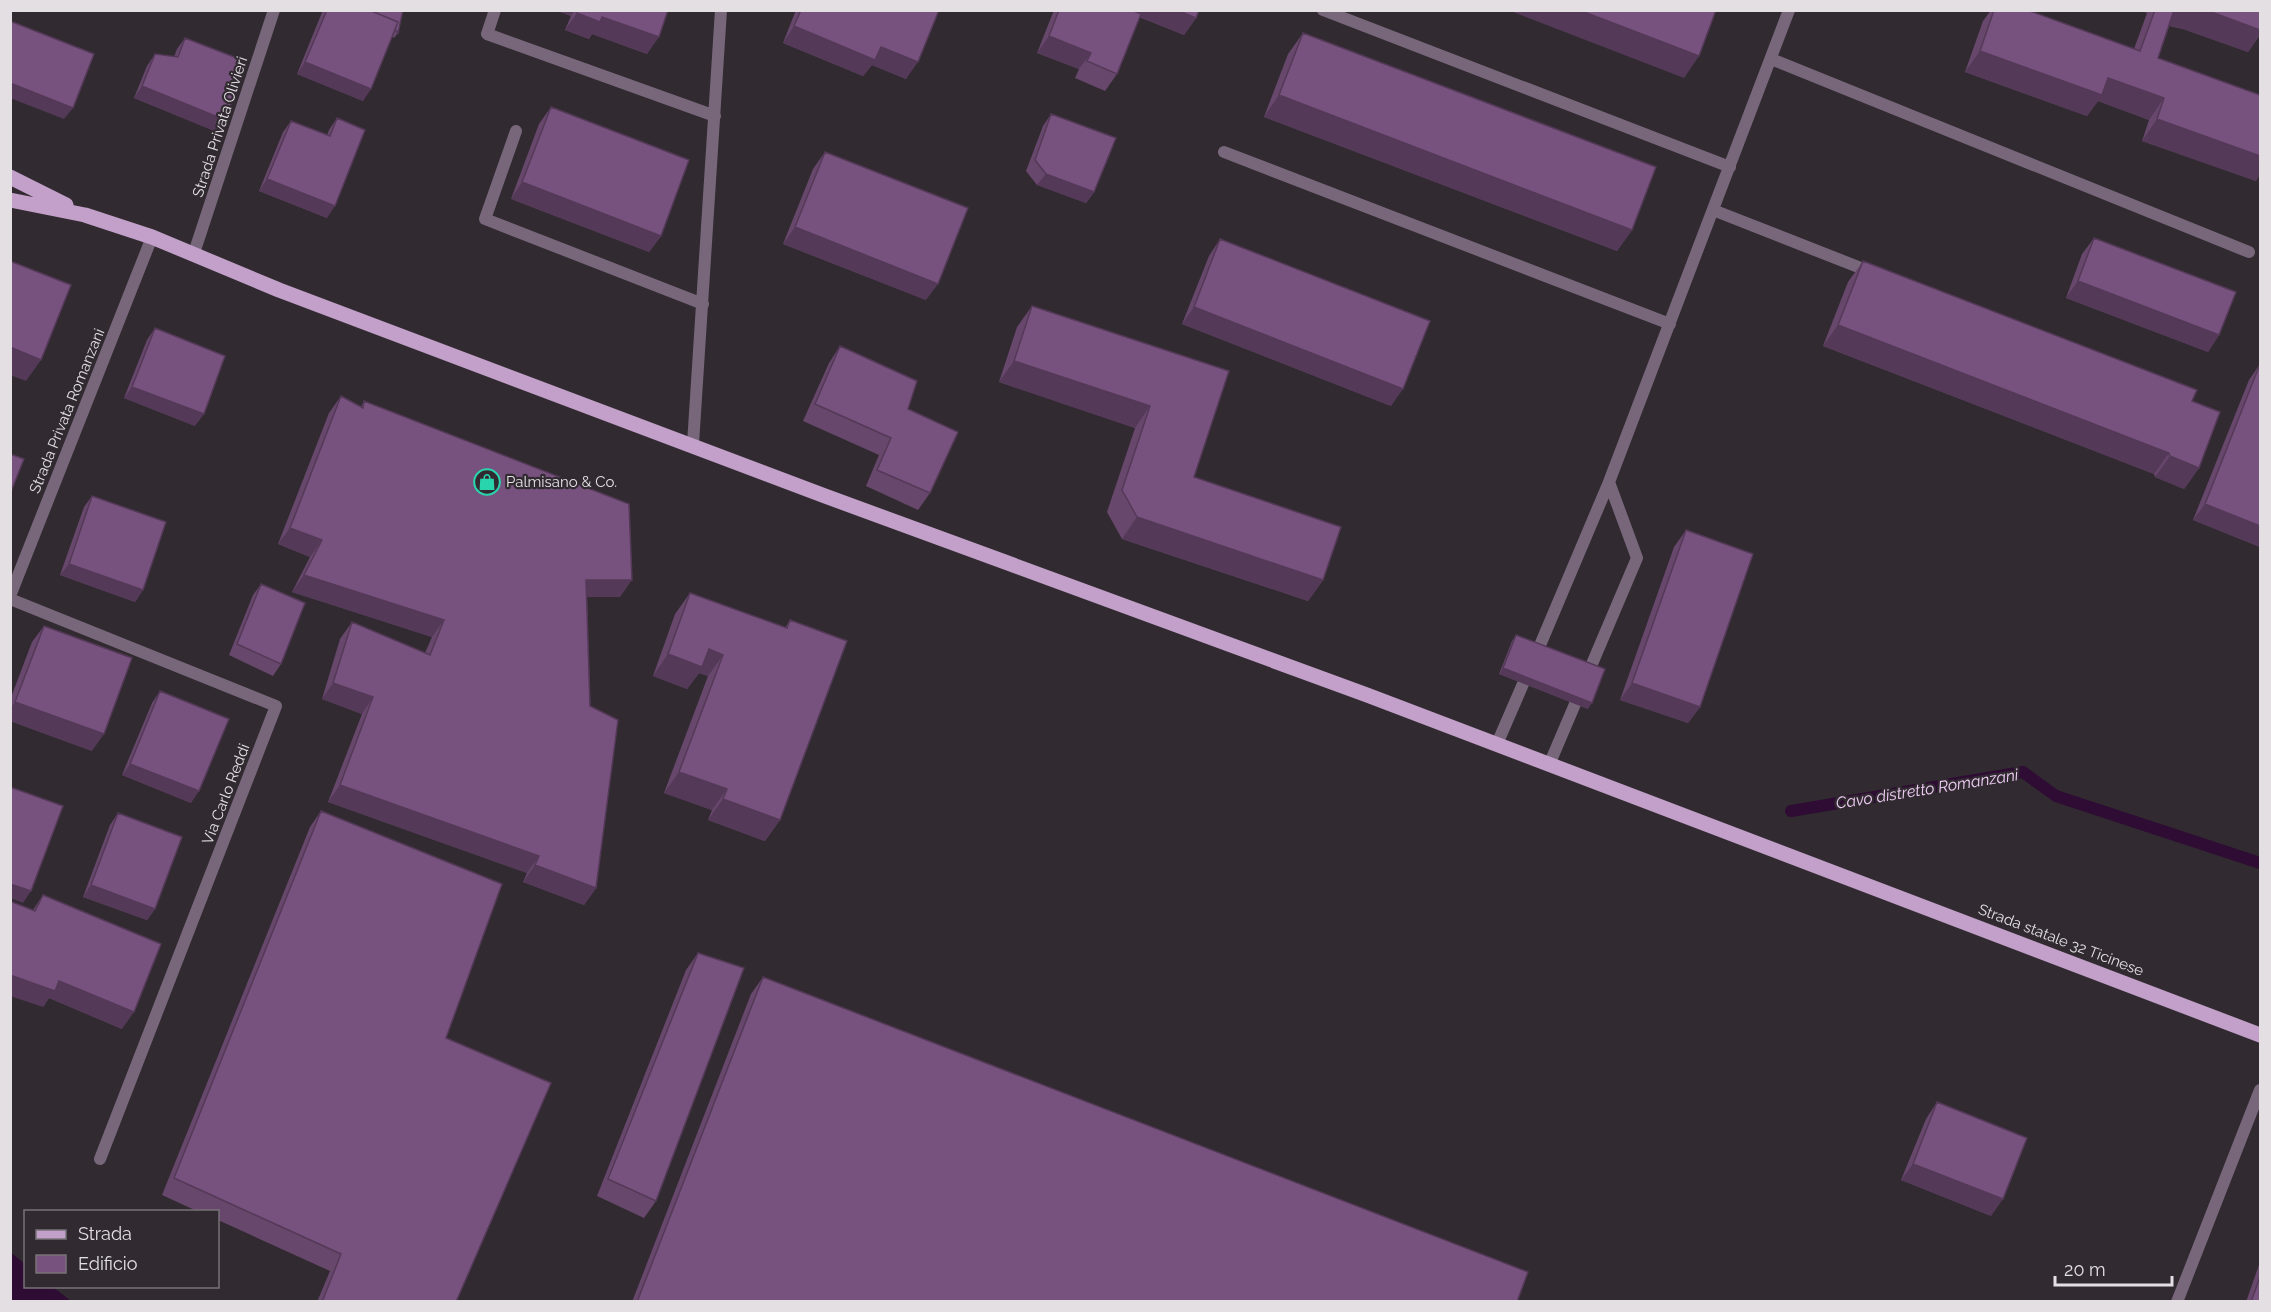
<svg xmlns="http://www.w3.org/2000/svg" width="2271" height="1312" font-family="Raleway,sans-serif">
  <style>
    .water { fill: #2e0c33 }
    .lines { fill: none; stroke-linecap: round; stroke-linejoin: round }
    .stream { stroke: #2e0c33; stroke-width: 12 }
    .lane { stroke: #78677b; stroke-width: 12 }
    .street { stroke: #78677b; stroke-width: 12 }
    .primary { stroke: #c3a0c9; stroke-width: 15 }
    .wall { fill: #67476c }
    .shaded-wall { fill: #543958 }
    .building { fill: #78527e; stroke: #543958; stroke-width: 1.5 }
    .labels { text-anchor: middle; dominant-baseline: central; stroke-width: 4.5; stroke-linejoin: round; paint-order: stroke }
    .street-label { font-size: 15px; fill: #e3dfe3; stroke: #312b31 }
    .poi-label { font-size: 15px; fill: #e3dfe3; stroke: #312b31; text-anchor: start }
    .water-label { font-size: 16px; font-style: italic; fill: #f1cef7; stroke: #312b31 }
  </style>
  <rect width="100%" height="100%" fill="#312b31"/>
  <path class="water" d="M 10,1252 L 25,1264 L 26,1286 L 53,1287 L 71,1301 L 11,1301 Z"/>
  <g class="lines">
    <path class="stream" d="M 1791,811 L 2023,772 L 2056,796 L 2260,863"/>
    <path class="lane" d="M 495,10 L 487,34 L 715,116
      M 1323,10 L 1730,167
      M 1771,59 L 2249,252
      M 516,131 L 485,219 L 703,304
      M 1224,152 L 1670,324
      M 1713,210 L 1871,272
      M 693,444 L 721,10
      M 1538,650 L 1609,482 L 1789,10
      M 1589,671 L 1637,558 L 1609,482
      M 1497,744 L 1523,684
      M 1549,765 L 1575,704
      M 2177,1302 L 2260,1090"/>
    <path class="street" d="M 194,253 L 274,10
      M 10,596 L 152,237
      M 10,599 L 276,706 L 100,1159"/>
    <path class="primary" d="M 10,177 L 66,205
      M 10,200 L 85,215 L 152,237 L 279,290 L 825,496 L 1367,695 L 2260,1035"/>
  </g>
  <path class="wall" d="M 323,10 L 403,10 L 398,33 L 394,38 L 392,36 L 363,101 L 297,74 Z
    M 555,10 L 668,10 L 647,54 L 592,34 L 589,39 L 565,30 L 571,16 Z
    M 796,10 L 939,10 L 906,79 L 872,65 L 863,76 L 783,43 Z
    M 1054,10 L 1199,10 L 1196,18 L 1184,35 L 1139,17 L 1117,74 L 1105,91 L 1075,78 L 1079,69 L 1037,53 Z
    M 1991,10 L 2027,10 L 2134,49 L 2147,13 L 2139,10 L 2260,10 L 2260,35 L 2248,52 L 2183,29 L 2169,26 L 2158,58 L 2260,95 L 2260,174 L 2256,181 L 2142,141 L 2149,120 L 2098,101 L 2087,116 L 1965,72 L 1983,21 Z
    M 1303,33 L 1632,230 L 1617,251 L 1264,117 L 1288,54 Z
    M 185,38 L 217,132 L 134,98 L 147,66 L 155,54 L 174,57 L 177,49 Z
    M 551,107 L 661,236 L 649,252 L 511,199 L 539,124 Z
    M 1051,114 L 1094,192 L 1086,203 L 1037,185 L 1026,171 L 1043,126 Z
    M 337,118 L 327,218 L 259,191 L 283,132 L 291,121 L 327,135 L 329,130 Z
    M 825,152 L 926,300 L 783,244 L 813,169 Z
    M 2094,238 L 2219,335 L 2208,352 L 2066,298 L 2082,254 Z
    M 1220,239 L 1391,406 L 1182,324 L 1209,256 Z
    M 1863,261 L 2192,401 L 2199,468 L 2184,489 L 2155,477 L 2154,474 L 1823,346 L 1848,282 Z
    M 1032,306 L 1229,371 L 1194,477 L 1323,580 L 1308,601 L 1122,539 L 1107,512 L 1135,428 L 999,382 L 1017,327 Z
    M 155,328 L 195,426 L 124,398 L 147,340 Z
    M 840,346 L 908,409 L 930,493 L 918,510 L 866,486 L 879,455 L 803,421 L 829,363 Z
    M 2260,364 L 2260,547 L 2193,520 L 2249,380 Z
    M 341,396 L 361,407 L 364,401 L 620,597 L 587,597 L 596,888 L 584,905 L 523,882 L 527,873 L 328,802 L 362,714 L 322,699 L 340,639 L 352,622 L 425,653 L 432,637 L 292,592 L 310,557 L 278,544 L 329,413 Z
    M 92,496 L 143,590 L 135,602 L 60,575 L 84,507 Z
    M 1686,530 L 1700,707 L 1688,723 L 1620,700 L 1674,547 Z
    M 261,584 L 281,664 L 273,676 L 229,655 L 253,595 Z
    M 690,593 L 785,628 L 790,620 L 780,820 L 765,841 L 708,820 L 712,810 L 664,793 L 708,676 L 699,673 L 687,689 L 653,676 L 675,614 Z
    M 44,626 L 92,751 L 10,721 L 10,700 L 32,642 Z
    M 1516,635 L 1588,709 L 1499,674 L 1512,641 Z
    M 160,691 L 191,803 L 122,775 L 152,703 Z
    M 321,811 L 446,1038 L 456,1302 L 317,1302 L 330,1271 L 218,1220 L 218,1212 L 199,1212 L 162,1195 L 310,827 Z
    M 118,813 L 155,909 L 147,920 L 83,897 L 110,825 Z
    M 43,895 L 122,1029 L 49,998 L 43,1007 L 33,910 Z
    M 698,953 L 656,1201 L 644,1218 L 597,1196 L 686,970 Z
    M 763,977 L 1517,1302 L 632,1302 L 751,994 Z
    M 1937,1102 L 1991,1216 L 1901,1180 L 1926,1119 Z
    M 2260,1262 L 2260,1302 L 2246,1302 Z"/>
  <path class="shaded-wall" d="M 555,10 L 574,10 L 571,16 Z
    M 1123,10 L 1177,10 L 1196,18 L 1184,35 Z
    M 1508,10 L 1579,10 L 1699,56 L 1684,78 Z
    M 2139,10 L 2149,10 L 2147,13 Z
    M 2172,10 L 2206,10 L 2260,30 L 2260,35 L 2248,52 L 2183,29 L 2162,24 Z
    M 577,13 L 602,17 L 659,37 L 647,54 L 592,34 L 589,39 L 565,30 Z
    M 794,26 L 881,47 L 918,62 L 906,79 L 872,65 L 863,76 L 783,43 Z
    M 1049,36 L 1091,53 L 1079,69 L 1037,53 Z
    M 1980,51 L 2108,78 L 2164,98 L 2149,120 L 2098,101 L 2087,116 L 1965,72 Z
    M 305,62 L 371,89 L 363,101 L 297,74 Z
    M 10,83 L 73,108 L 64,119 L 10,98 Z
    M 142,86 L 225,120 L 217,132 L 134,98 Z
    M 1279,95 L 1632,230 L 1617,251 L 1264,117 Z
    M 2157,119 L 2260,156 L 2260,174 L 2256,181 L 2142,141 Z
    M 1046,174 L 1094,192 L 1086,203 L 1037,185 Z
    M 267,179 L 335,206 L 327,218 L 259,191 Z
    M 522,182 L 661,236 L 649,252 L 511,199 Z
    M 795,227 L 938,284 L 926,300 L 783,244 Z
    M 2078,281 L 2219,335 L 2208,352 L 2066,298 Z
    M 1194,307 L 1403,389 L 1391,406 L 1182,324 Z
    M 1838,325 L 2169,453 L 2154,474 L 1823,346 Z
    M 10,347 L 41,360 L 26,381 L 10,375 Z
    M 1014,361 L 1150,406 L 1135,428 L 999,382 Z
    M 132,387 L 204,414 L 195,426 L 124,398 Z
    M 2170,456 L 2199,468 L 2184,489 L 2155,477 Z
    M 2205,504 L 2260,526 L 2260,547 L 2193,520 Z
    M 1137,517 L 1323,580 L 1308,601 L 1122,539 Z
    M 290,528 L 322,540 L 310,557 L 278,544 Z
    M 69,564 L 143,590 L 135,602 L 60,575 Z
    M 304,575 L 444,620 L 432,637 L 292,592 Z
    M 586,580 L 632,580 L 620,597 L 574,597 Z
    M 709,649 L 723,655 L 708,676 L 699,673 L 687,689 L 653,676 L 668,654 Z
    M 1503,668 L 1592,703 L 1588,709 L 1499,674 Z
    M 333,683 L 373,697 L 362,714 L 322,699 Z
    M 1632,683 L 1700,707 L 1688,723 L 1620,700 Z
    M 15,702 L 104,734 L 92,751 L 10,721 L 10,709 Z
    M 130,764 L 199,791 L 191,803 L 122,775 Z
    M 679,772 L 727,789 L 712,810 L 664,793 Z
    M 340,785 L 539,856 L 527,873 L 328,802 Z
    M 723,799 L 780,820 L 765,841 L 708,820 Z
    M 535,865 L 596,888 L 584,905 L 523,882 Z
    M 10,884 L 31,891 L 23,903 L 10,898 Z
    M 91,885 L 155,909 L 147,920 L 83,897 Z
    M 10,975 L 59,981 L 134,1012 L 122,1029 L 49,998 L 43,1007 L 10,996 Z
    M 1913,1164 L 2003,1199 L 1991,1216 L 1901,1180 Z"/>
  <path class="building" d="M 327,10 L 369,10 L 398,22 L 371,89 L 305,62 Z
    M 369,10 L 403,10 L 398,33 L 395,29 L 398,22 Z
    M 578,10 L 668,10 L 659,37 L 602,17 L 600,22 L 577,13 Z
    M 801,10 L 939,10 L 918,62 L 881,47 L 875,60 L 794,26 Z
    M 1059,10 L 1132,10 L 1141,14 L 1117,74 L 1087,61 L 1091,53 L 1049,36 Z
    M 1177,10 L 1199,10 L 1196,18 Z
    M 1579,10 L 1716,10 L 1699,56 Z
    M 1994,10 L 2027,10 L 2140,51 L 2155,10 L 2174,10 L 2158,58 L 2260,95 L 2260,156 L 2157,119 L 2164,98 L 2108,78 L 2102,95 L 1980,51 Z
    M 2206,10 L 2260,10 L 2260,30 Z
    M 10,21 L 94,54 L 73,108 L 10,83 Z
    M 1303,33 L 1656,167 L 1632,230 L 1279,95 Z
    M 185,38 L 247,62 L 225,120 L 142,86 L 155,54 L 178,57 Z
    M 551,107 L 689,160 L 661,236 L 522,182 Z
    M 1051,114 L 1116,138 L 1094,192 L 1046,174 L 1035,160 Z
    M 337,118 L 365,130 L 335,206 L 267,179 L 291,121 L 330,136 Z
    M 825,152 L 968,208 L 938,284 L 795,227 Z
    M 2094,238 L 2236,292 L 2219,335 L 2078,281 Z
    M 1220,239 L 1430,321 L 1403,389 L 1194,307 Z
    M 10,261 L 71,285 L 41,360 L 10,347 Z
    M 1863,261 L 2197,390 L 2192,401 L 2220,412 L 2199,468 L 2170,456 L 2169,453 L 1838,325 Z
    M 1032,306 L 1229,371 L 1194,477 L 1341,527 L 1323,580 L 1137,517 L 1122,490 L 1150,406 L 1014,361 Z
    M 155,328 L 225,356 L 204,414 L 132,387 Z
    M 840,346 L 917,381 L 908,409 L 958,432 L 930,493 L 877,470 L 891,438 L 815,404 Z
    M 2260,364 L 2260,526 L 2205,504 Z
    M 341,396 L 363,408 L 364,401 L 629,504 L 632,580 L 586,580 L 590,706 L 618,720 L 596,888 L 535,865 L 539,856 L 340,785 L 373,697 L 333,683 L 352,622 L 430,655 L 444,620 L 304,575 L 322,540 L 290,528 Z
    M 10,454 L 24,459 L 10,494 Z
    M 92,496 L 166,522 L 143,590 L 69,564 Z
    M 1686,530 L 1753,554 L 1700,707 L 1632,683 Z
    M 261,584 L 305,603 L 281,664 L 237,644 Z
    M 690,593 L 787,628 L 790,620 L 847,641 L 780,820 L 723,799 L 727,789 L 679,772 L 723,655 L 709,649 L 702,667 L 668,654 Z
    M 44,626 L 132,658 L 104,734 L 15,702 Z
    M 1516,635 L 1605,669 L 1592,703 L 1503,668 Z
    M 160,691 L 229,719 L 199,791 L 130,764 Z
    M 10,787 L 63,806 L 31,891 L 10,884 Z
    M 321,811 L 502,884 L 446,1038 L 551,1083 L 456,1302 L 322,1302 L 341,1254 L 174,1178 Z
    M 118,813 L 182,837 L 155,909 L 91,885 Z
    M 43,895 L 161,944 L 134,1012 L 59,981 L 55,991 L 10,975 L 10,901 L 35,911 Z
    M 698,953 L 744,968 L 656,1201 L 608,1179 Z
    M 763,977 L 1528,1272 L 1517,1302 L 637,1302 Z
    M 1937,1102 L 2027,1138 L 2003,1199 L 1913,1164 Z
    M 2260,1277 L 2260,1302 L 2251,1302 Z"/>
  <defs>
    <g id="shop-ring" transform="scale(1.35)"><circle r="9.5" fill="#312b31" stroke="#29d5ad" stroke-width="1.5"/><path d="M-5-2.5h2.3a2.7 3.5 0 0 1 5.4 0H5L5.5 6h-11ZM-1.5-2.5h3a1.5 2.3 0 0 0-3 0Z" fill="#29d5ad"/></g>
  </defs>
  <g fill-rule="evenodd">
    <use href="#shop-ring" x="487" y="482"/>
  </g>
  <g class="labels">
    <g class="street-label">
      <text transform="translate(220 127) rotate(-72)">Strada Privata Olivieri</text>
      <text transform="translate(67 411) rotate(-68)">Strada Privata Romanzani</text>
      <text transform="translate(226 794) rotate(-69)">Via Carlo Reddi</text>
      <text transform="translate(2061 940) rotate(21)">Strada statale 32 Ticinese</text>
    </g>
    <g class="poi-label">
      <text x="506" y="482">Palmisano &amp; Co.</text>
    </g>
    <g class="water-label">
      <text transform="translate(1927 789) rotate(-9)">Cavo distretto Romanzani</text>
    </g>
  </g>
  <rect width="2271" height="1312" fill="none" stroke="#e3dfe3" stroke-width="24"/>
  <rect x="24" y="1210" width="195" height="78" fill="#312b31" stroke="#787378" stroke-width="1.5"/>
  <rect x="36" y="1230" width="30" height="9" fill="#c3a0c9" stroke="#787378" stroke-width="1.5"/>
  <text x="78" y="1240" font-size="18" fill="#e3dfe3">Strada</text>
  <rect x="36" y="1255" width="30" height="18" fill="#78527e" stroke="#787378" stroke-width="1.5"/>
  <text x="78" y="1270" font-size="18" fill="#e3dfe3">Edificio</text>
  <path d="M2055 1276v9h117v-9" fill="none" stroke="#e3dfe3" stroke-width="3"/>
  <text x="2064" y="1276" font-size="18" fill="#e3dfe3" stroke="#312b31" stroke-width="4.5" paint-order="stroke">20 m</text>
</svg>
